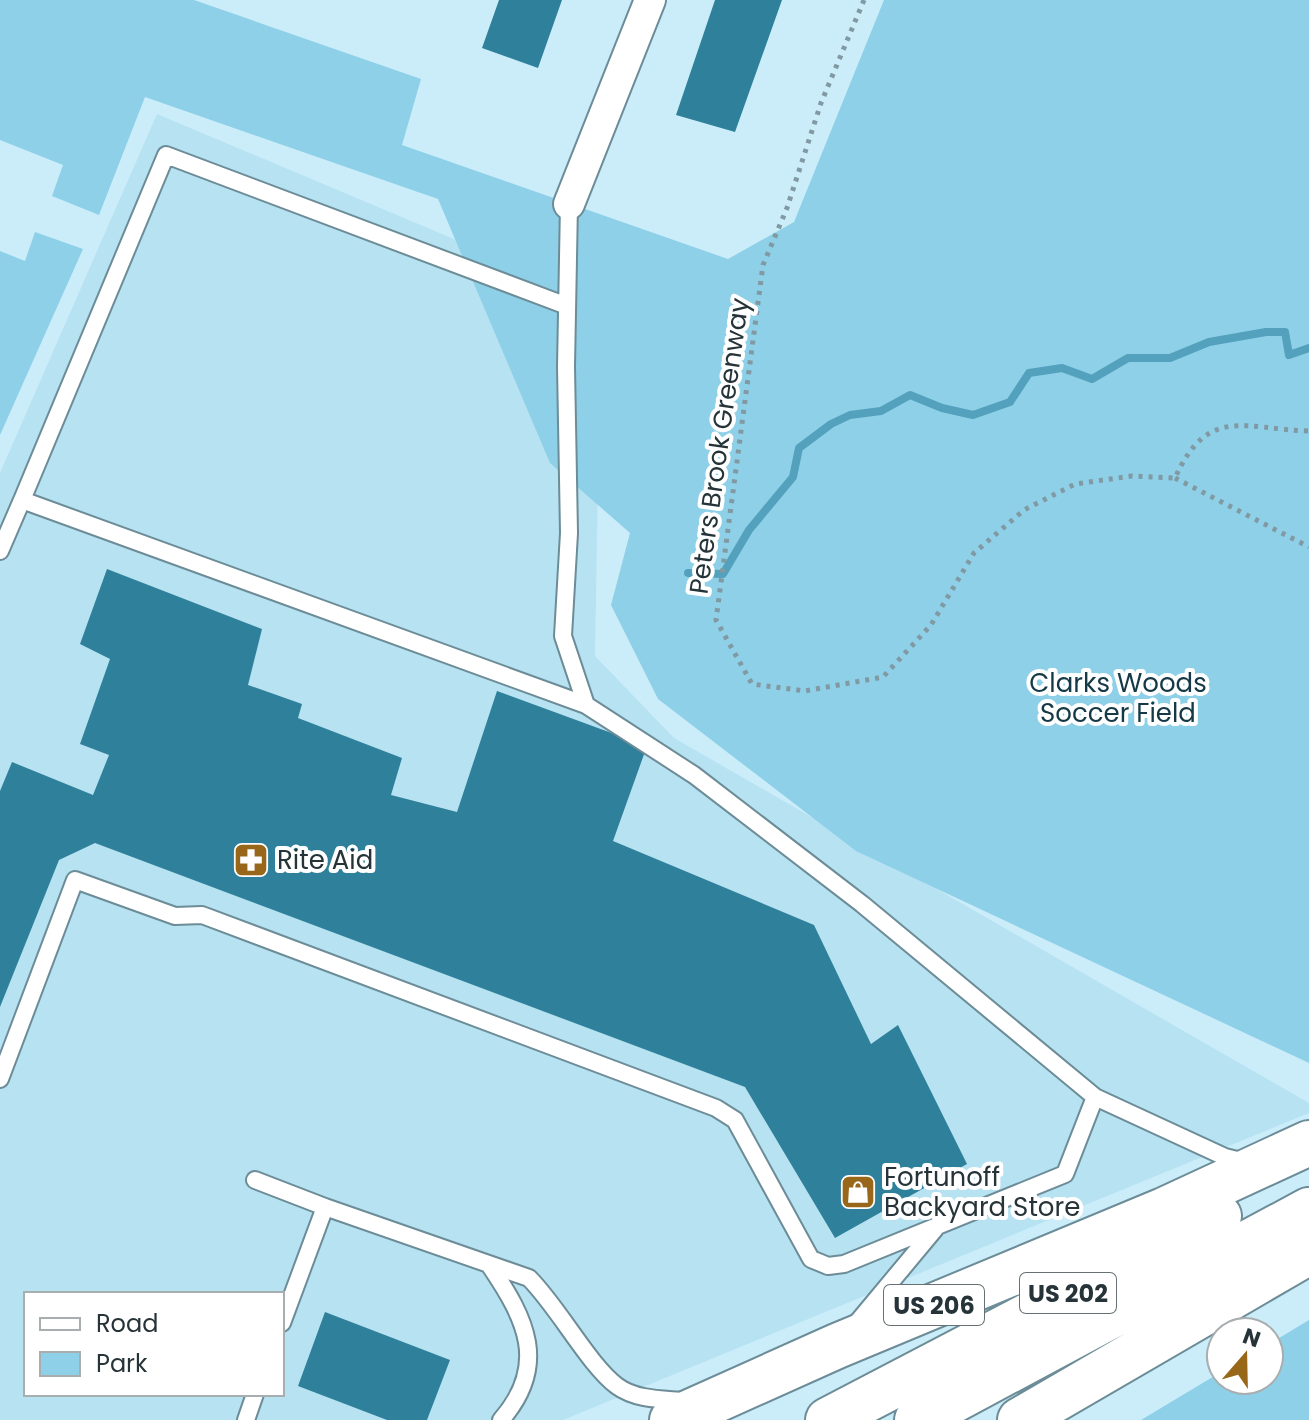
<svg xmlns="http://www.w3.org/2000/svg" width="1309" height="1420" font-family="Poppins,sans-serif">
  <style>
    .built { fill: #b7e2f2; fill-rule: evenodd }
    .green { fill: #8ed0e8 }
    .lines { fill: none; stroke-linecap: round; stroke-linejoin: round }
    .stream { stroke: #53a1bc; stroke-width: 8 }
    .building { fill: #2f809a }
    .service-casing { stroke: #6c8c97; stroke-width: 20 }
    .minor-casing { stroke: #6c8c97; stroke-width: 34 }
    .trunk-casing { stroke: #6c8c97; stroke-width: 48 }
    .path { stroke: #8099a2; stroke-width: 5; stroke-dasharray: 4 6; stroke-linecap: butt }
    .service { stroke: #fff; stroke-width: 16 }
    .minor { stroke: #fff; stroke-width: 30 }
    .trunk { stroke: #fff; stroke-width: 44 }
    .labels { text-anchor: middle; dominant-baseline: central; stroke-width: 8; stroke-linejoin: round; paint-order: stroke }
    .shield { fill: #fff; stroke: #677174; stroke-width: 2 }
    .shield-label { font-size: 24px; font-weight: bold; fill: #263439 }
    .street-label { font-size: 26px; fill: #263439; stroke: #fff }
    .park-label { font-size: 26px; fill: #153946; stroke: #fff }
    .poi-label { font-size: 26px; fill: #263439; stroke: #fff; text-anchor: start }
  </style>
  <rect width="100%" height="100%" fill="#cbedfa"/>
  <path class="built" d="M 157,114 L 601,301 L 595,656 L 674,738 L 1309,1103 L 1309,1113 L 563,1420 L 0,1420 L 0,473 ZM 26,1294 L 282,1294 L 282,1394 L 26,1394 Z"/>
  <path class="green" d="M 0,0 L 194,0 L 421,79 L 402,145 L 728,259 L 794,222 L 884,0 L 1309,0 L 1309,1063 L 856,851 L 658,699 L 611,605 L 630,533 L 550,463 L 438,199 L 145,97 L 99,215 L 52,196 L 63,165 L 0,140 Z
    M 35,232 L 83,249 L 0,435 L 0,251 L 25,261 Z
    M 1309,1320 L 1309,1420 L 1141,1420 L 1221,1372 L 1221,1380 L 1269,1380 L 1269,1344 Z"/>
  <g class="lines">
    <path class="stream" d="M 688,573 L 723,574 L 749,530 L 793,477 L 799,448 L 831,424 L 850,415 L 881,411 L 910,395 L 942,408 L 973,415 L 1010,402 L 1029,373 L 1062,368 L 1092,379 L 1128,358 L 1170,358 L 1209,342 L 1266,332 L 1285,332 L 1289,355 L 1309,348"/>
  </g>
  <path class="building" d="M 499,0 L 562,0 L 538,68 L 482,48 Z
    M 715,0 L 782,0 L 735,132 L 676,115 Z
    M 107,569 L 262,629 L 248,685 L 302,704 L 298,718 L 402,758 L 391,795 L 457,812 L 497,691 L 647,746 L 613,841 L 814,925 L 871,1044 L 898,1025 L 967,1164 L 835,1238 L 745,1087 L 95,843 L 59,860 L 0,1007 L 0,791 L 12,762 L 93,795 L 109,755 L 80,744 L 110,659 L 80,644 Z
    M 325,1312 L 450,1360 L 427,1420 L 387,1420 L 298,1386 Z"/>
  <g class="lines">
    <g class="service-casing">
      <path id="service" d="M 569,204 L 566,367 L 569,533 L 563,636 L 586,705
        M 22,500 L 166,155 L 567,306
        M 0,551 L 22,500 L 586,705 L 694,775 L 862,904 L 1095,1097 L 1065,1174 L 844,1264 L 828,1266 L 811,1259 L 735,1120 L 716,1108 L 202,915 L 175,916 L 75,880 L 0,1079
        M 1095,1097 L 1225,1157 L 1245,1162
        M 255,1180 L 325,1207
        M 490,1266 C 526,1319 549,1365 501,1420
        M 282,1323 L 325,1207 L 529,1278 C 559,1308 588,1364 617,1386 C 636,1400 662,1399 684,1401
        M 855,1325 L 935,1229
        M 246,1420 L 255,1394"/>
    </g>
    <g class="minor-casing">
      <path id="minor" d="M 569,204 L 650,0"/>
    </g>
    <g class="trunk-casing">
      <path id="trunk" d="M 672,1420 L 837,1346 L 1164,1210 L 1309,1143
        M 828,1420 L 1219,1216
        M 917,1420 L 1309,1210
        M 1020,1420 L 1309,1252"/>
    </g>
    <path class="path" d="M 864,0 L 821,103 L 787,208 L 763,265 L 716,620 L 752,684 L 805,691 L 883,677 L 931,625 L 974,553 L 1024,510 L 1075,484 L 1132,476 L 1175,478 C 1208,405 1244,429 1309,431
      M 1175,478 L 1309,547"/>
    <use href="#service" class="service"/>
    <use href="#minor" class="minor"/>
    <use href="#trunk" class="trunk"/>
  </g>
  <defs>
    <g id="pharmacy-square" transform="scale(1.8)"><rect x="-9" y="-9" width="18" height="18" rx="4" fill="#98671a" stroke="#fff"/><path d="M-2-6h4v4h4v4h-4v4h-4v-4h-4v-4h4Z" fill="#fff"/></g>
    <g id="shop-square" transform="scale(1.8)"><rect x="-9" y="-9" width="18" height="18" rx="4" fill="#98671a" stroke="#fff"/><path d="M-5-2.5h2.3a2.7 3.5 0 0 1 5.4 0H5L5.5 6h-11ZM-1.5-2.5h3a1.5 2.3 0 0 0-3 0Z" fill="#fff"/></g>
  </defs>
  <g fill-rule="evenodd">
    <use href="#pharmacy-square" x="251" y="860"/>
    <use href="#shop-square" x="858" y="1192"/>
  </g>
  <g class="labels">
    <g class="shield">
      <rect x="1020" y="1273" width="96" height="40" rx="6"/>
      <rect x="884" y="1285" width="100" height="40" rx="6"/>
    </g>
    <g class="shield-label">
      <text x="1068" y="1293">US 202</text>
      <text x="934" y="1305">US 206</text>
    </g>
    <g class="street-label">
      <text transform="translate(719 446) rotate(-82)">Peters Brook Greenway</text>
    </g>
    <g class="park-label">
      <text x="1118" y="683">Clarks Woods<tspan x="1118" dy="30">Soccer Field</tspan></text>
    </g>
    <g class="poi-label">
      <text x="277" y="860">Rite Aid</text>
      <text x="884" y="1177">Fortunoff<tspan x="884" dy="30">Backyard Store</tspan></text>
    </g>
  </g>
  <rect x="24" y="1292" width="260" height="104" fill="#ffffff" stroke="#a8aeb0" stroke-width="2"/>
  <rect x="40" y="1318" width="40" height="12" fill="#ffffff" stroke="#a8aeb0" stroke-width="2"/>
  <text x="96" y="1332" font-size="24" fill="#263439">Road</text>
  <rect x="40" y="1352" width="40" height="24" fill="#8ed0e8" stroke="#a8aeb0" stroke-width="2"/>
  <text x="96" y="1372" font-size="24" fill="#263439">Park</text>
  <g transform="translate(1245 1356) rotate(20)"><circle r="38" fill="#ffffff" stroke="#a8aeb0" stroke-width="2"/>
  <path d="M0-6L14 30L0 20L-14 30Z" fill="#98671a"/>
  <text y="-12" font-size="22" font-weight="bold" text-anchor="middle" fill="#263439">N</text>
  </g>
</svg>
